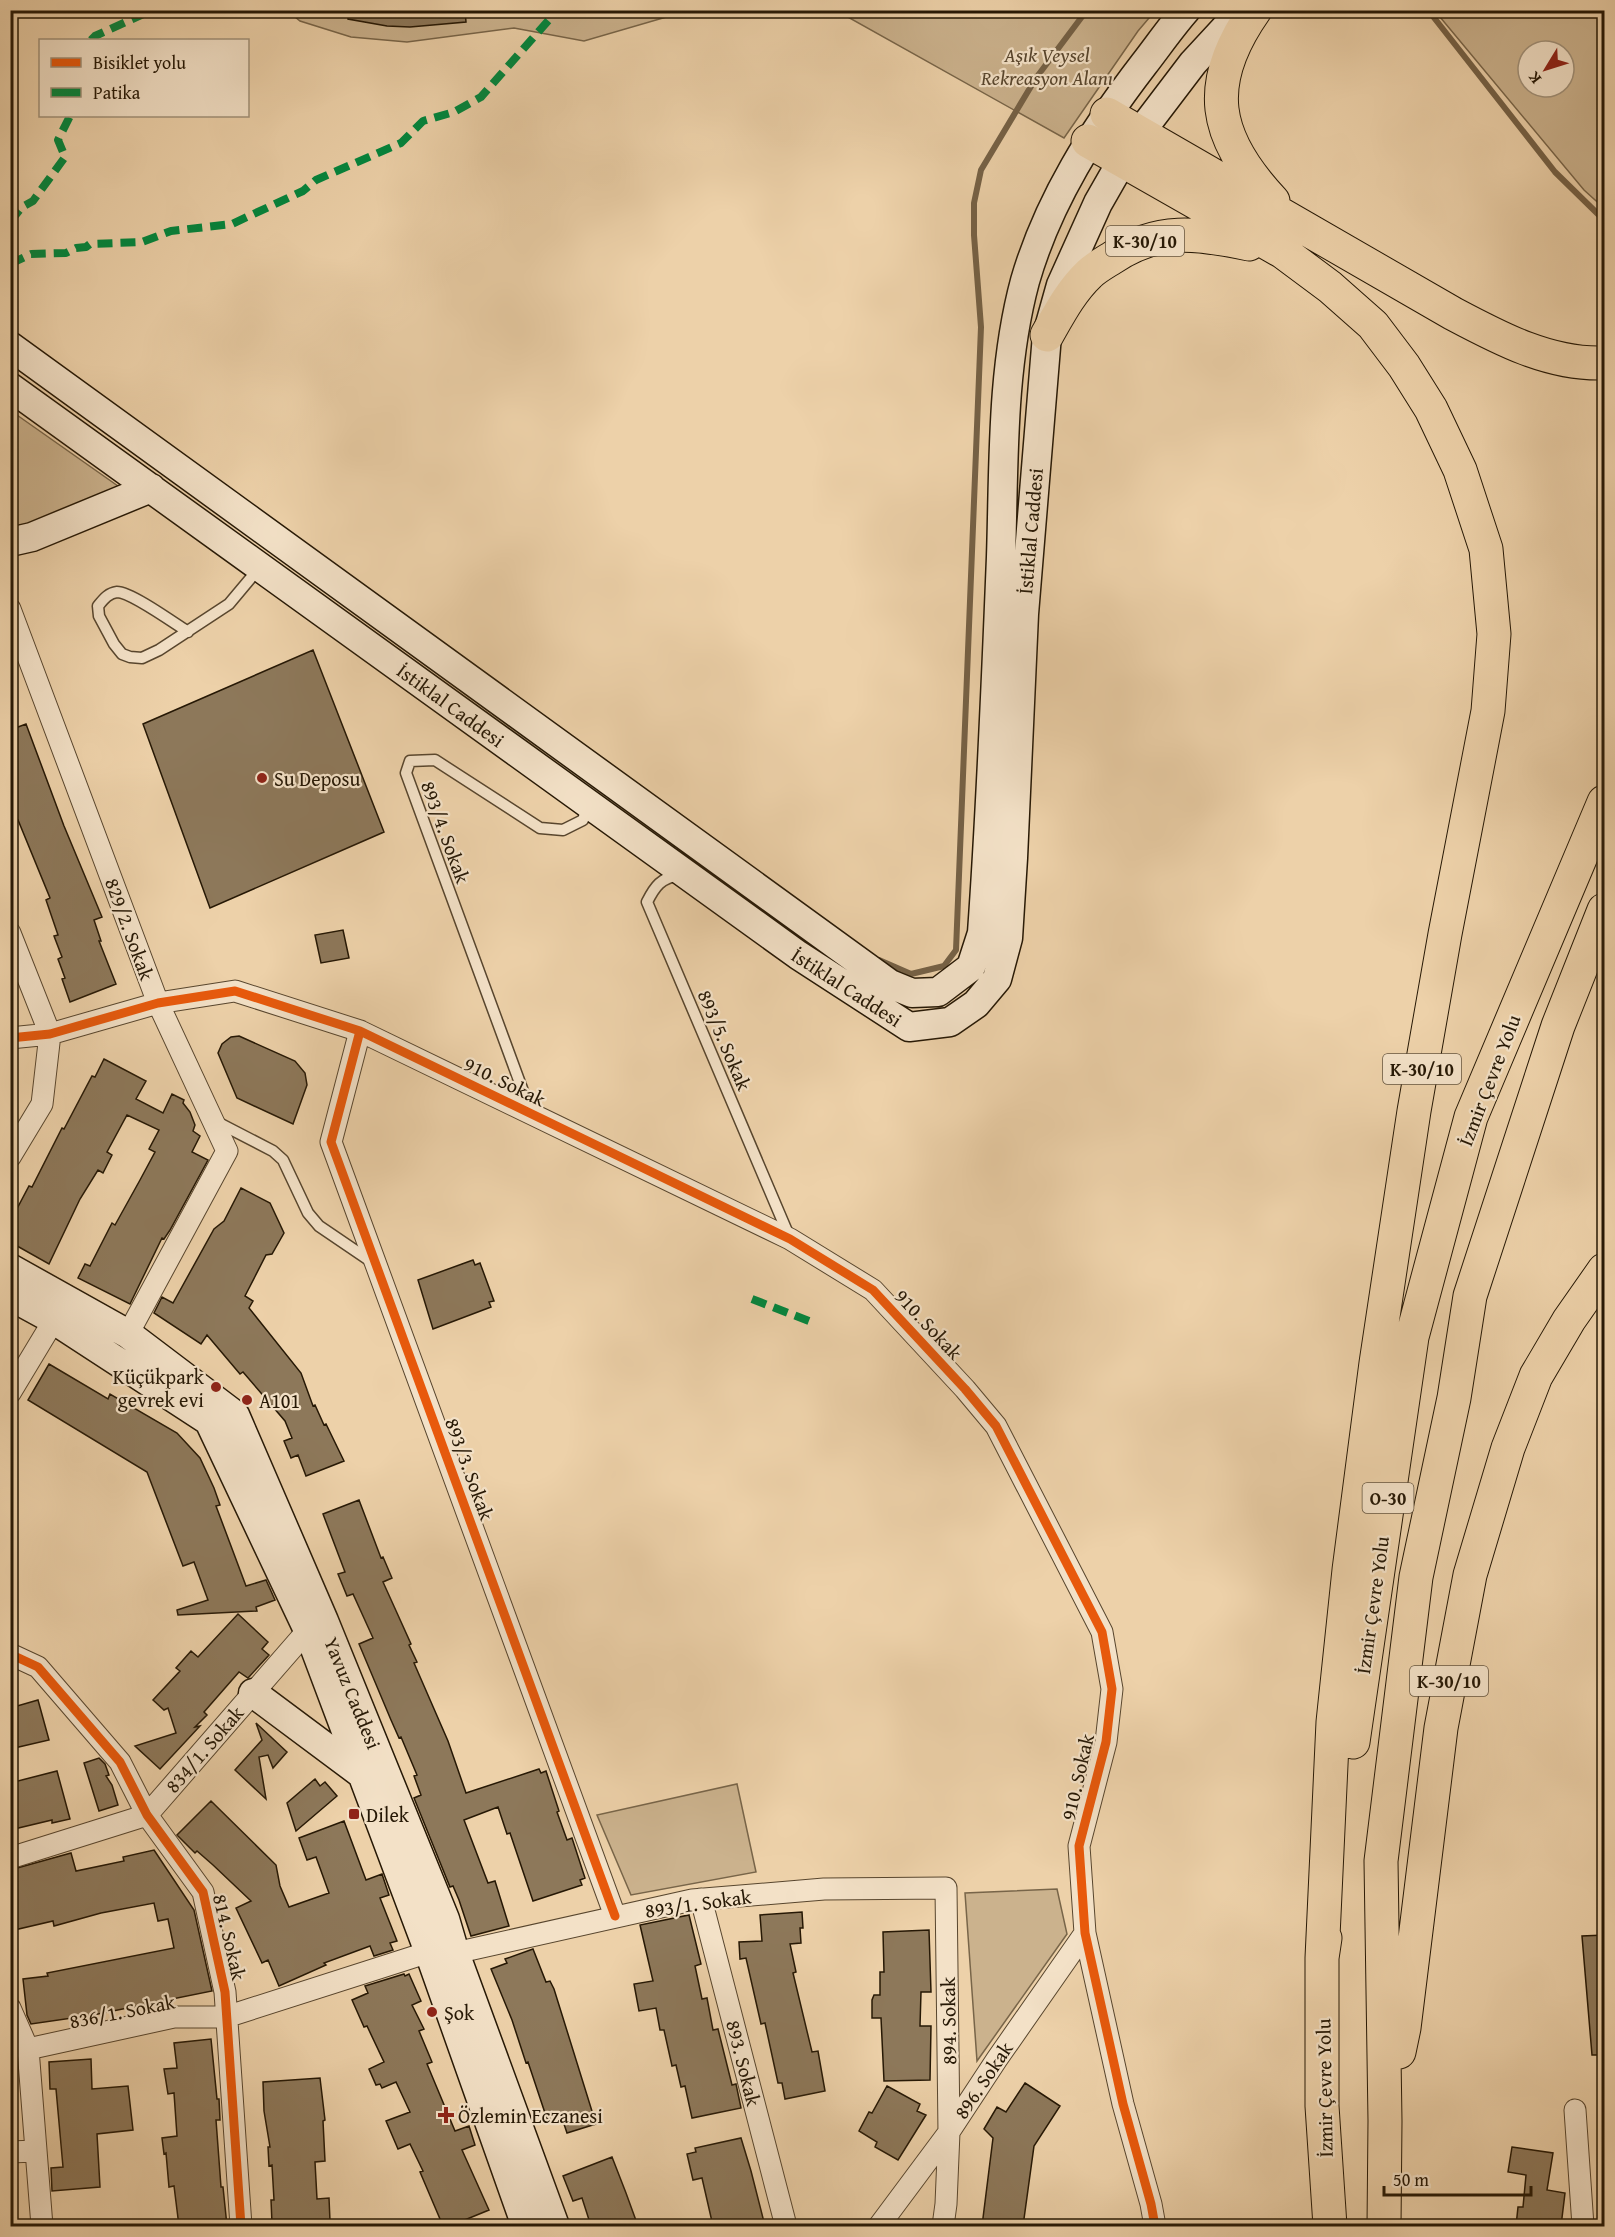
<svg xmlns="http://www.w3.org/2000/svg" width="1615" height="2237" font-family="'Gentium Book Plus',serif">
  <style>
    .green { fill: #cbb28d; stroke: #786549; stroke-width: 1.5; fill-rule: evenodd }
    .lines { fill: none; stroke-linecap: round; stroke-linejoin: round }
    .stream { stroke: #756146; stroke-width: 6 }
    .building { fill: #8d785a; stroke: #261805; stroke-width: 1.5 }
    .service-casing { stroke: #58462e; stroke-width: 13 }
    .minor-casing { stroke: #58462e; stroke-width: 23 }
    .secondary-casing { stroke: #261805; stroke-width: 31 }
    .motorway-casing { stroke: #261805; stroke-width: 35 }
    .service { stroke: #f3e1c7; stroke-width: 10 }
    .minor { stroke: #f3e1c7; stroke-width: 21 }
    .secondary { stroke: #f3e1c7; stroke-width: 28 }
    .motorway { stroke: #edd1a9; stroke-width: 33 }
    .quiet { stroke: #00873e; stroke-width: 8; stroke-dasharray: 15 8; stroke-linecap: butt }
    .cycleway-casing { stroke: #f3e1c7; stroke-width: 13 }
    .cycleway { stroke: #e8590c; stroke-width: 9 }
    .poi-dot { fill: #8f2418; stroke: #f3e1c7; stroke-width: 2 }
    .labels { text-anchor: middle; dominant-baseline: central; stroke-width: 4.5; stroke-linejoin: round; paint-order: stroke }
    .shield { fill: #f3e1c7; stroke: #64543f; stroke-width: 1.5 }
    .shield-label { font-size: 18px; font-weight: bold; fill: #261805 }
    .park-label { font-size: 20px; font-style: italic; fill: #58462e; stroke: #f3e1c7 }
    .street-label { font-size: 20px; fill: #261805; stroke: #f3e1c7 }
    .poi-label { font-size: 20px; fill: #261805; stroke: #f3e1c7; text-anchor: start }
  </style>
  <rect width="100%" height="100%" fill="#edd1a9"/>
  <filter id="stains"><feTurbulence type="fractalNoise" baseFrequency=".00333" numOctaves="4"/><feColorMatrix values="0 0 0 0 .2 0 0 0 0 .09 0 0 0 0 .02 0 0 0 .5 -.17"/></filter>
  <radialGradient id="worn" r=".72"><stop offset=".6" stop-color="#630" stop-opacity="0"/><stop offset="1" stop-color="#630" stop-opacity=".3"/></radialGradient>
  <path class="green" d="M 288,11 L 687,11 L 584,41 L 514,28 L 407,42 L 351,37 L 300,21 Z
    M 837,11 L 1155,11 L 1138,31 L 1064,138 Z
    M 1435,11 L 1604,11 L 1604,208 L 1584,190 ZM 1528,51 L 1564,51 L 1564,87 L 1528,87 Z
    M 10,410 L 24,420 L 125,491 L 11,531 Z
    M 737,1784 L 756,1872 L 631,1895 L 597,1815 Z
    M 1057,1889 L 1067,1934 L 977,2061 L 965,1893 Z"/>
  <g class="lines">
    <path class="stream" d="M 1428,10 L 1555,172 L 1604,220
      M 879,960 L 911,974 L 944,966 L 956,950 L 981,327 L 974,235 L 974,203 L 981,170 L 1036,78 L 1087,10"/>
  </g>
  <path class="building" d="M 348,10 L 465,10 L 466,22 L 410,27 L 387,26 L 348,19 Z
    M 313,650 L 384,832 L 210,908 L 143,724 Z
    M 26,724 L 64,826 L 102,917 L 94,920 L 101,941 L 99,941 L 116,984 L 70,1002 L 62,979 L 65,978 L 58,959 L 62,957 L 54,936 L 58,935 L 46,900 L 50,898 L 18,820 L 15,821 L 10,810 L 10,730 Z
    M 343,930 L 349,958 L 321,963 L 315,935 Z
    M 239,1036 L 295,1061 L 305,1073 L 307,1085 L 293,1124 L 237,1098 L 218,1053 L 222,1044 L 231,1037 Z
    M 104,1059 L 146,1081 L 136,1099 L 163,1113 L 172,1094 L 184,1100 L 183,1103 L 190,1112 L 195,1125 L 193,1131 L 200,1136 L 192,1152 L 208,1160 L 170,1230 L 164,1239 L 162,1238 L 130,1304 L 78,1278 L 85,1264 L 90,1266 L 112,1223 L 115,1225 L 140,1180 L 155,1152 L 149,1149 L 159,1130 L 127,1115 L 107,1152 L 112,1155 L 103,1173 L 98,1170 L 80,1199 L 49,1264 L 10,1242 L 10,1222 L 29,1186 L 32,1187 L 62,1128 L 64,1129 L 92,1076 L 95,1077 Z
    M 241,1188 L 270,1203 L 284,1233 L 272,1254 L 266,1255 L 245,1296 L 253,1301 L 249,1308 L 301,1373 L 313,1406 L 315,1405 L 324,1425 L 326,1424 L 344,1461 L 306,1476 L 298,1455 L 291,1458 L 284,1441 L 292,1438 L 285,1421 L 243,1372 L 240,1374 L 207,1335 L 201,1344 L 154,1313 L 162,1297 L 173,1303 L 214,1229 L 224,1221 Z
    M 473,1260 L 475,1265 L 480,1263 L 494,1301 L 489,1302 L 491,1307 L 433,1329 L 418,1280 Z
    M 49,1364 L 108,1399 L 110,1394 L 177,1433 L 200,1458 L 214,1488 L 220,1505 L 216,1506 L 246,1586 L 266,1580 L 275,1600 L 256,1607 L 257,1611 L 178,1615 L 177,1610 L 208,1600 L 194,1562 L 183,1566 L 147,1472 L 28,1400 Z
    M 359,1500 L 381,1558 L 383,1557 L 392,1578 L 383,1582 L 411,1644 L 409,1645 L 417,1662 L 414,1663 L 448,1741 L 466,1793 L 539,1769 L 541,1773 L 546,1771 L 559,1811 L 557,1812 L 567,1840 L 572,1838 L 585,1878 L 580,1880 L 582,1885 L 533,1901 L 510,1833 L 507,1834 L 498,1807 L 464,1820 L 488,1883 L 495,1881 L 509,1926 L 471,1936 L 459,1900 L 453,1886 L 450,1887 L 414,1798 L 421,1795 L 414,1776 L 417,1775 L 401,1737 L 399,1738 L 391,1720 L 359,1644 L 373,1638 L 353,1594 L 347,1596 L 338,1574 L 345,1572 L 323,1514 Z
    M 238,1614 L 268,1642 L 262,1649 L 269,1655 L 248,1678 L 239,1672 L 204,1712 L 207,1715 L 195,1727 L 200,1726 L 160,1769 L 135,1746 L 176,1733 L 168,1708 L 164,1710 L 153,1700 L 180,1671 L 176,1668 L 191,1651 L 198,1657 Z
    M 38,1700 L 49,1740 L 10,1749 L 10,1708 Z
    M 256,1723 L 287,1752 L 273,1768 L 268,1755 L 259,1757 L 266,1799 L 235,1770 L 262,1740 Z
    M 99,1758 L 105,1764 L 109,1775 L 106,1776 L 112,1785 L 118,1805 L 99,1811 L 84,1763 Z
    M 57,1771 L 70,1819 L 52,1823 L 52,1820 L 10,1830 L 10,1783 Z
    M 315,1779 L 320,1786 L 325,1782 L 337,1796 L 296,1831 L 287,1803 Z
    M 211,1801 L 276,1865 L 280,1886 L 289,1907 L 329,1893 L 316,1857 L 307,1860 L 299,1838 L 344,1821 L 366,1880 L 382,1874 L 389,1895 L 380,1898 L 397,1941 L 390,1943 L 393,1950 L 374,1956 L 370,1946 L 324,1963 L 326,1965 L 279,1986 L 268,1960 L 262,1963 L 236,1908 L 251,1901 L 213,1865 L 197,1851 L 195,1853 L 177,1835 Z
    M 154,1850 L 194,1910 L 212,1991 L 93,2015 L 31,2024 L 27,2015 L 23,1979 L 48,1976 L 47,1973 L 174,1948 L 168,1919 L 158,1921 L 154,1903 L 101,1913 L 54,1926 L 53,1921 L 10,1931 L 10,1870 L 71,1853 L 76,1871 L 124,1861 L 123,1857 Z
    M 802,1912 L 803,1928 L 800,1928 L 801,1943 L 790,1944 L 796,1972 L 793,1973 L 812,2052 L 818,2051 L 825,2091 L 785,2099 L 782,2083 L 778,2083 L 765,2023 L 761,2024 L 746,1958 L 740,1959 L 739,1942 L 762,1941 L 760,1915 Z
    M 689,1915 L 701,1964 L 695,1966 L 702,1999 L 707,1998 L 713,2030 L 718,2029 L 732,2085 L 736,2084 L 741,2108 L 692,2118 L 685,2086 L 681,2087 L 676,2065 L 672,2066 L 664,2030 L 660,2030 L 656,2008 L 639,2011 L 634,1984 L 653,1981 L 640,1925 Z
    M 929,1930 L 931,1992 L 921,1992 L 920,2026 L 931,2026 L 930,2080 L 884,2081 L 881,2018 L 872,2018 L 872,2000 L 874,1995 L 880,1995 L 880,1972 L 884,1972 L 883,1932 Z
    M 1605,1935 L 1605,2055 L 1592,2055 L 1582,1936 Z
    M 533,1949 L 546,1982 L 550,1981 L 554,1989 L 596,2124 L 567,2133 L 561,2115 L 547,2119 L 528,2062 L 526,2063 L 512,2020 L 491,1969 L 507,1963 L 505,1959 Z
    M 404,1974 L 405,1976 L 409,1974 L 421,2001 L 412,2005 L 424,2029 L 419,2031 L 432,2062 L 427,2064 L 455,2131 L 469,2126 L 475,2145 L 462,2150 L 489,2210 L 450,2226 L 443,2226 L 420,2172 L 423,2171 L 410,2144 L 398,2149 L 386,2121 L 410,2112 L 396,2082 L 382,2088 L 380,2084 L 376,2085 L 369,2069 L 384,2062 L 367,2026 L 364,2027 L 352,2000 L 368,1993 L 365,1986 Z
    M 211,2039 L 217,2099 L 219,2099 L 220,2120 L 216,2120 L 221,2187 L 223,2187 L 227,2226 L 179,2226 L 174,2186 L 169,2187 L 166,2153 L 164,2154 L 162,2138 L 177,2136 L 174,2093 L 168,2094 L 164,2069 L 177,2068 L 174,2043 Z
    M 91,2059 L 92,2089 L 128,2086 L 133,2130 L 97,2134 L 100,2187 L 52,2191 L 51,2168 L 63,2167 L 56,2089 L 50,2089 L 49,2062 Z
    M 320,2078 L 325,2120 L 323,2121 L 325,2161 L 315,2162 L 317,2199 L 329,2198 L 330,2221 L 272,2223 L 271,2200 L 274,2200 L 272,2165 L 269,2166 L 268,2147 L 270,2147 L 264,2111 L 263,2082 Z
    M 1025,2083 L 1060,2106 L 1034,2146 L 1023,2226 L 982,2226 L 993,2138 L 984,2129 L 997,2107 L 1006,2112 Z
    M 887,2086 L 920,2104 L 917,2111 L 926,2115 L 898,2160 L 875,2147 L 877,2142 L 859,2131 L 869,2112 L 872,2113 Z
    M 741,2138 L 751,2171 L 765,2226 L 713,2226 L 702,2178 L 693,2180 L 687,2154 L 696,2152 L 695,2148 Z
    M 1512,2147 L 1553,2153 L 1547,2190 L 1565,2193 L 1561,2226 L 1516,2226 L 1518,2207 L 1523,2207 L 1526,2175 L 1508,2172 Z
    M 612,2157 L 626,2193 L 638,2226 L 591,2226 L 582,2198 L 573,2201 L 563,2176 Z"/>
  <g class="lines">
    <g class="service-casing">
      <path id="service" d="M 188,632 C 174,623 131,592 117,592 C 108,593 103,600 98,606 L 99,616 L 114,644 L 122,654 L 130,657 L 142,658 L 159,650 L 229,604 L 260,567
        M 679,875 C 661,878 655,886 647,902 L 789,1236
        M 531,1113 L 406,773 L 410,761 L 435,760 L 540,828 L 563,830 L 583,820 L 588,804
        M 215,1121 L 273,1151 L 283,1160 L 308,1213 L 319,1226 L 372,1262"/>
    </g>
    <g class="minor-casing">
      <path id="minor" d="M 10,609 L 158,1003 L 227,1151 L 128,1334
        M 10,933 L 50,1034 L 42,1104 L 10,1157
        M 360,1031 L 331,1142 L 615,1916
        M 10,1038 L 50,1034 L 158,1003 L 235,991 L 360,1031 L 790,1239 L 873,1290 L 965,1389 L 996,1426 L 1102,1632 L 1112,1689 L 1106,1742 L 1079,1846 L 1085,1933 L 1123,2104 L 1151,2204 L 1155,2226
        M 10,1393 L 54,1320
        M 10,1654 L 38,1667 L 120,1762 L 147,1815 L 203,1892 L 225,1992 L 241,2226
        M 10,1858 L 147,1815 L 308,1630 L 319,1623
        M 701,1899 L 786,2226
        M 455,1953 L 692,1900 L 824,1889 L 946,1888 L 949,2132 L 946,2204 L 943,2226
        M 10,2008 L 28,2049 L 42,2226
        M 28,2049 L 174,2017 L 226,2017 L 429,1952
        M 1575,2110 L 1583,2226
        M 10,2152 L 36,2151
        M 879,2226 L 949,2132 L 997,2059 L 1085,1933"/>
    </g>
    <g class="secondary-casing">
      <path id="secondary" d="M 10,346 L 890,984 L 912,993 L 938,992 L 971,967 L 982,933 C 991,808 996,682 1001,557 C 1004,466 1001,370 1025,281 C 1048,201 1094,129 1144,64 C 1158,46 1171,27 1186,10
        M 10,387 L 798,955 L 909,1027 L 950,1022 L 976,1004 L 997,979 L 1008,938 L 1013,858 L 1024,614 L 1047,335 L 1061,285 L 1098,203 L 1122,161 L 1139,134 L 1193,63 L 1242,10
        M 10,542 L 32,537 L 151,488
        M 10,1268 L 128,1334 L 235,1415 L 324,1621 L 445,1919 L 455,1953 L 555,2226
        M 10,1296 L 54,1320 L 209,1421 L 308,1630 L 429,1952 L 526,2226
        M 253,1693 L 363,1775"/>
    </g>
    <g class="motorway-casing">
      <path id="motorway" d="M 1255,10 C 1203,84 1213,137 1273,201
        M 1107,114 L 1452,313 C 1499,338 1549,365 1604,363
        M 1088,141 L 1283,252 L 1330,287 L 1373,325 L 1404,366 L 1431,409 L 1460,470 L 1486,549 L 1494,634 L 1488,711 L 1445,934 L 1414,1111 L 1376,1363 L 1349,1570 L 1333,1722 L 1322,1958
        M 1047,335 C 1059,314 1071,291 1089,274 C 1095,268 1104,263 1112,258 C 1158,227 1197,233 1249,244
        M 1353,1742 L 1412,1337 L 1471,1117 L 1604,802
        M 1325,1938 L 1322,1958 L 1322,2106 L 1330,2226
        M 1399,2052 L 1404,2028 L 1441,1728 L 1470,1575 L 1508,1448 L 1536,1376 L 1569,1320 L 1604,1270
        M 1384,2226 L 1385,2121 L 1381,1861 L 1416,1577 L 1454,1398 L 1470,1296 L 1558,1026 L 1604,910"/>
    </g>
    <use href="#service" class="service"/>
    <use href="#minor" class="minor"/>
    <use href="#secondary" class="secondary"/>
    <use href="#motorway" class="motorway"/>
    <path class="quiet" d="M 91,40 L 95,36 L 152,10
      M 10,222 L 22,207 L 33,201 L 65,157 L 58,140 L 70,116
      M 10,264 L 31,254 L 66,253 L 76,248 L 86,247 L 90,244 L 142,242 L 171,231 L 232,224 L 303,191 L 316,180 L 401,143 L 423,121 L 454,112 L 481,97 L 555,13
      M 752,1299 L 809,1321"/>
    <g class="cycleway-casing">
      <path id="cycleway" d="M 360,1031 L 331,1142 L 615,1916
        M 10,1038 L 50,1034 L 158,1003 L 235,991 L 360,1031 L 790,1239 L 873,1290 L 965,1389 L 996,1426 L 1102,1632 L 1112,1689 L 1106,1742 L 1079,1846 L 1085,1933 L 1123,2104 L 1151,2204 L 1155,2226
        M 10,1654 L 38,1667 L 120,1762 L 147,1815 L 203,1892 L 225,1992 L 241,2226"/>
    </g>
    <use href="#cycleway" class="cycleway"/>
  </g>
  <g class="poi-dot">
    <circle cx="262" cy="778" r="6"/>
    <circle cx="216" cy="1387" r="6"/>
    <circle cx="247" cy="1400" r="6"/>
    <rect x="348" y="1808" width="12" height="12" rx="3"/>
    <circle cx="432" cy="2012" r="6"/>
    <path d="M443 2106h6v6h6v6h-6v6h-6v-6h-6v-6h6z"/>
  </g>
  <g class="labels">
    <g class="shield">
      <rect x="1106" y="226" width="78" height="30" rx="4.5"/>
      <rect x="1383" y="1054" width="78" height="30" rx="4.5"/>
      <rect x="1362.5" y="1483" width="51" height="30" rx="4.5"/>
      <rect x="1410" y="1666" width="78" height="30" rx="4.5"/>
    </g>
    <g class="shield-label">
      <text x="1145" y="241">K-30/10</text>
      <text x="1422" y="1069">K-30/10</text>
      <text x="1388" y="1498">O-30</text>
      <text x="1449" y="1681">K-30/10</text>
    </g>
    <g class="park-label">
      <text x="1047" y="54">Aşık Veysel<tspan x="1047" dy="23">Rekreasyon Alanı</tspan></text>
    </g>
    <g class="street-label">
      <text transform="translate(1030 531) rotate(-85)">İstiklal Caddesi</text>
      <text transform="translate(451 705) rotate(36)">İstiklal Caddesi</text>
      <text transform="translate(446 832) rotate(70)">893/4. Sokak</text>
      <text transform="translate(130 929) rotate(70)">829/2. Sokak</text>
      <text transform="translate(847 987) rotate(33)">İstiklal Caddesi</text>
      <text transform="translate(725 1040) rotate(67)">893/5. Sokak</text>
      <text transform="translate(1489 1080) rotate(-69)">İzmir Çevre Yolu</text>
      <text transform="translate(505 1081) rotate(26)">910. Sokak</text>
      <text transform="translate(929 1324) rotate(47)">910. Sokak</text>
      <text transform="translate(470 1469) rotate(70)">893/3. Sokak</text>
      <text transform="translate(1372 1605) rotate(-82)">İzmir Çevre Yolu</text>
      <text transform="translate(353 1693) rotate(68)">Yavuz Caddesi</text>
      <text transform="translate(204 1749) rotate(-49)">834/1. Sokak</text>
      <text transform="translate(1077 1777) rotate(-77)">910. Sokak</text>
      <text transform="translate(698 1903) rotate(-8)">893/1. Sokak</text>
      <text transform="translate(230 1937) rotate(77)">814. Sokak</text>
      <text transform="translate(122 2011) rotate(-11)">836/1. Sokak</text>
      <text transform="translate(948 2021) rotate(-91)">894. Sokak</text>
      <text transform="translate(744 2063) rotate(76)">893. Sokak</text>
      <text transform="translate(983 2080) rotate(-56)">896. Sokak</text>
      <text transform="translate(1324 2088) rotate(-91)">İzmir Çevre Yolu</text>
    </g>
    <g class="poi-label">
      <text x="274" y="778">Su Deposu</text>
      <text x="204" y="1376" text-anchor="end">Küçükpark<tspan x="204" dy="23">gevrek evi</tspan></text>
      <text x="259" y="1400">A101</text>
      <text x="366" y="1814">Dilek</text>
      <text x="444" y="2012">Şok</text>
      <text x="458" y="2115">Özlemin Eczanesi</text>
    </g>
  </g>
  <rect width="1615" height="2237" fill="none" stroke="#edd1a9" stroke-width="36"/>
  <rect x="12" y="12" width="1591" height="2213" fill="none" stroke="#261805" stroke-width="3"/>
  <rect x="18" y="18" width="1579" height="2201" fill="none" stroke="#261805" stroke-width="1.5"/>
  <rect x="39" y="39" width="210" height="78" fill="#f3e1c7" stroke="#a19179" stroke-width="1.5"/>
  <rect x="51" y="58" width="30" height="9" fill="#e8590c" stroke="#a19179" stroke-width="1.5"/>
  <text x="93" y="69" font-size="18" fill="#261805">Bisiklet yolu</text>
  <rect x="51" y="88" width="30" height="9" fill="#00873e" stroke="#a19179" stroke-width="1.5"/>
  <text x="93" y="99" font-size="18" fill="#261805">Patika</text>
  <g transform="translate(1546 69) rotate(232)"><circle r="28" fill="#f3e1c7" stroke="#a19179" stroke-width="1.5"/>
  <path d="M0-4.5L10 22L0 15L-10 22Z" fill="#8f2418"/>
  <text y="-9" font-size="16" font-weight="bold" text-anchor="middle" fill="#261805">K</text>
  </g>
  <path d="M1384 2186v9h147v-9" fill="none" stroke="#261805" stroke-width="3"/>
  <text x="1393" y="2186" font-size="18" fill="#261805" stroke="#f3e1c7" stroke-width="4.5" paint-order="stroke">50 m</text>
  <rect width="100%" height="100%" filter="url(#stains)"/>
  <rect width="100%" height="100%" fill="url(#worn)"/>
</svg>
